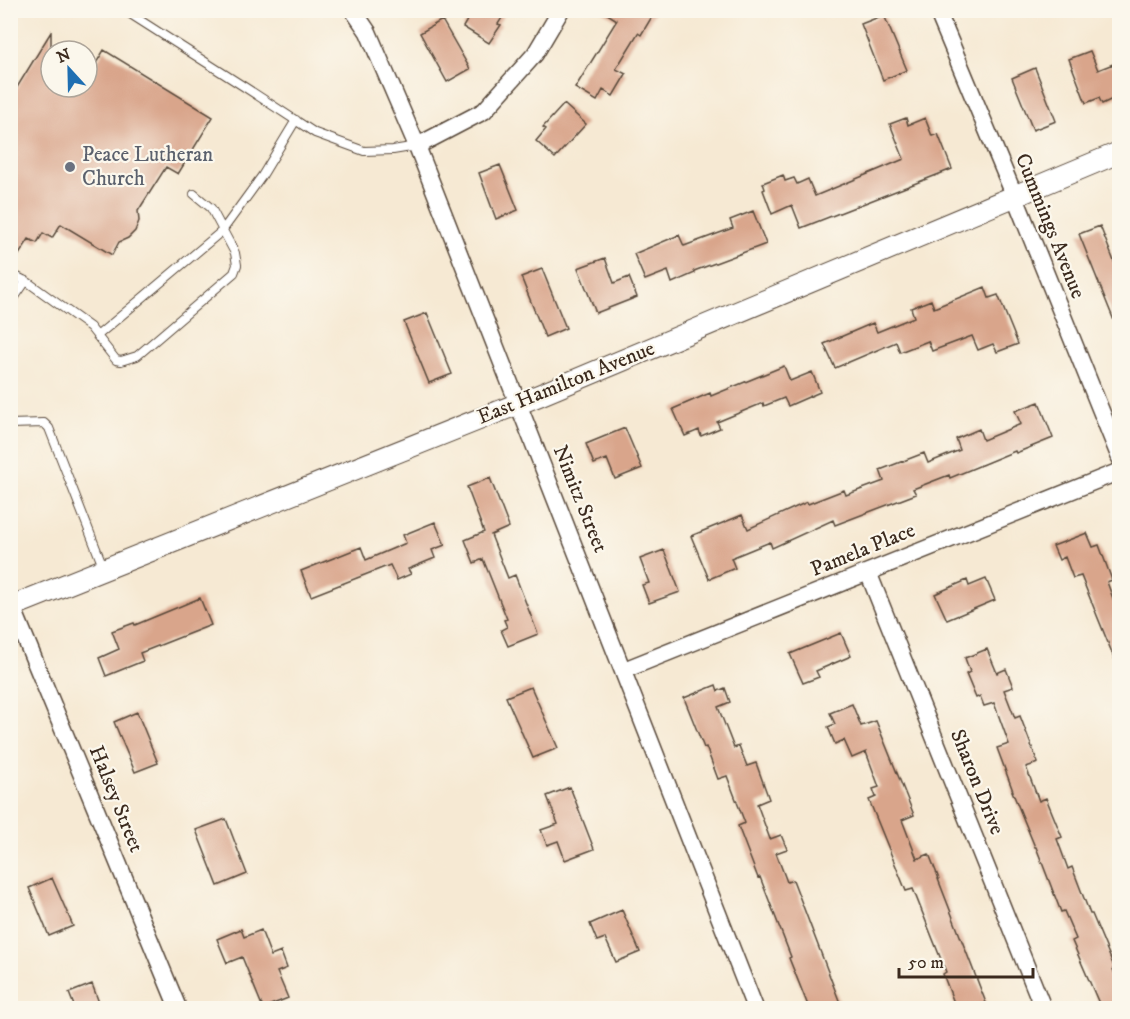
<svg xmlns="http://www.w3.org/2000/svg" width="1130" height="1019" font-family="'IM FELL DW Pica',serif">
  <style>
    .building { fill: #d9a58b }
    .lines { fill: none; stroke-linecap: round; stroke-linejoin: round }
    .service-casing { stroke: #574739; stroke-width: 10 }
    .minor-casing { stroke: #574739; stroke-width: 19 }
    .tertiary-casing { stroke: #574739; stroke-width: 23 }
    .service { stroke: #fff; stroke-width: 8 }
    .minor { stroke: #fff; stroke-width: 16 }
    .tertiary { stroke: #fff; stroke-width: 21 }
    .worship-dot { fill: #6b7280; stroke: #fbf7ec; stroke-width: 2 }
    .labels { text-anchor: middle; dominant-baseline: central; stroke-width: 4.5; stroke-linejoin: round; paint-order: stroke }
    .worship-label { font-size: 21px; fill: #5b616d; stroke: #fbf7ec; text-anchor: start }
    .street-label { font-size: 21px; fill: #3b2a1e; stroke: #fbf7ec }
  </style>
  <rect width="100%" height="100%" fill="#fbf7ec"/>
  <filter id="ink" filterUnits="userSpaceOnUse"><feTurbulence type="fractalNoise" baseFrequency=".0167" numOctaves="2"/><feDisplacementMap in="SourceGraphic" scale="12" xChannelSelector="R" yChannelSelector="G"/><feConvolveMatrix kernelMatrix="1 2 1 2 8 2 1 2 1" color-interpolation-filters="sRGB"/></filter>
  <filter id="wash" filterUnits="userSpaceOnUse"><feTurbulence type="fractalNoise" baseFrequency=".008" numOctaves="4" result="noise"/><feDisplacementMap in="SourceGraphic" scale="24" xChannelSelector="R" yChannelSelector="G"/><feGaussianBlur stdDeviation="1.35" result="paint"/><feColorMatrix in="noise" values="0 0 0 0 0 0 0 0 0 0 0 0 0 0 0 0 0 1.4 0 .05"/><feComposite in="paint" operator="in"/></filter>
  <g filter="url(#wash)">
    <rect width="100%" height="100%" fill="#f6e9d3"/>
    <g id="blocks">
      <path class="building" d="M 473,10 L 507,10 L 498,24 L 501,25 L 489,43 L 463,27 Z
        M 601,10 L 656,10 L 641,35 L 638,33 L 616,69 L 626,74 L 613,96 L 603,90 L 597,101 L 575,88 L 617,20 Z
        M 884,15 L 907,70 L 883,80 L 861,24 Z
        M 442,20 L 470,69 L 447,82 L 420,33 Z
        M 51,32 L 51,87 L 87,87 L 87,59 L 95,65 L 104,50 L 213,117 L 178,174 L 166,167 L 138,211 L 139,221 L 135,231 L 128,238 L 119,242 L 112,255 L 61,224 L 52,238 L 43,233 L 37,243 L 29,239 L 11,267 L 10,85 L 16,89 Z
        M 1090,51 L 1098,70 L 1113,64 L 1119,81 L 1119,96 L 1102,104 L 1099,98 L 1086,103 L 1069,59 Z
        M 1035,68 L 1056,121 L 1033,130 L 1012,78 Z
        M 564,104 L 586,124 L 555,158 L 536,141 L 546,129 L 543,127 Z
        M 906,118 L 908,125 L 925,118 L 932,136 L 938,134 L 952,169 L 801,228 L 792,205 L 772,214 L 763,190 L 765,189 L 763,183 L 783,175 L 785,181 L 794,178 L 797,184 L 808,179 L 815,196 L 904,159 L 890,124 Z
        M 500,165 L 518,210 L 496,219 L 479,173 Z
        M 753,211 L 766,244 L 694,271 L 695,273 L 672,283 L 668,271 L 645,280 L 634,254 L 679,235 L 684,246 L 733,228 L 730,220 Z
        M 1100,226 L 1119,274 L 1119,333 L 1079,234 Z
        M 605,258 L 614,283 L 629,277 L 637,297 L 596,313 L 578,268 Z
        M 542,269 L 566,328 L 545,337 L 521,277 Z
        M 985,287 L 989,298 L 998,295 L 1018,344 L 997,352 L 993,344 L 978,350 L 972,336 L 932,351 L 928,341 L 900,352 L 896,342 L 835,368 L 824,344 L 873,323 L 877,332 L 914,317 L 911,308 L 931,300 L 934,308 Z
        M 427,313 L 452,374 L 429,383 L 404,322 Z
        M 784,366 L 790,381 L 812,372 L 820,392 L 788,406 L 784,398 L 764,406 L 763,403 L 717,422 L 720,428 L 701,436 L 699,430 L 685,436 L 673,409 L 710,393 L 711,396 Z
        M 1039,402 L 1053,438 L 1016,453 L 1015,451 L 950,478 L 949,475 L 913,489 L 916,494 L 835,525 L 833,520 L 772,548 L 770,542 L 731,558 L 735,568 L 709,579 L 691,536 L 742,515 L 748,529 L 807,502 L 808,504 L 844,490 L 846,495 L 884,481 L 880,470 L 924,453 L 928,463 L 960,450 L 956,439 L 979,429 L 983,440 L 1021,424 L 1015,411 Z
        M 625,428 L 642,468 L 615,479 L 607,459 L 594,464 L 586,444 Z
        M 490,478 L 509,527 L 491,535 L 508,578 L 515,575 L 538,634 L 508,646 L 501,630 L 507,627 L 504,620 L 507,619 L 483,559 L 474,563 L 465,540 L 484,532 L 467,487 Z
        M 435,522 L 445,545 L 432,550 L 435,558 L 408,569 L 411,574 L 397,580 L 390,565 L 311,596 L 301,571 L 361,547 L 366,560 L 406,543 L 403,535 Z
        M 1087,533 L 1093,547 L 1099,545 L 1112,580 L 1107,582 L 1119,615 L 1119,670 L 1081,576 L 1073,578 L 1065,557 L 1059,560 L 1053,546 Z
        M 664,550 L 680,592 L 649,603 L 642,585 L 649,583 L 640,559 Z
        M 986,579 L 995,600 L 947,620 L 935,594 L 967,580 L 969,586 Z
        M 200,598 L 211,625 L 140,653 L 143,661 L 106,676 L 99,658 L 119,649 L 112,631 L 134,623 L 135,625 Z
        M 841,633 L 851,656 L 816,671 L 819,677 L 803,683 L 790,654 Z
        M 987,649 L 997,673 L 1006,669 L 1013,687 L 1004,690 L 1015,718 L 1020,716 L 1038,763 L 1026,767 L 1039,801 L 1046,798 L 1062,837 L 1057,839 L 1068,869 L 1072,867 L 1090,914 L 1092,914 L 1115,969 L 1113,969 L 1119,985 L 1119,1008 L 1101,1008 L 1072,941 L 1076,939 L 1064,911 L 1061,912 L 1036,847 L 1035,847 L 1012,791 L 1013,791 L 997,748 L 1009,744 L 994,703 L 984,706 L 980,696 L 976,698 L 966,674 L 970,672 L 965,658 Z
        M 716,685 L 718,691 L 725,688 L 730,702 L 718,707 L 734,748 L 739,746 L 747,766 L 756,763 L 769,799 L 757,804 L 770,839 L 781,835 L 787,849 L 776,853 L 787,882 L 793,880 L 840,1003 L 826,1008 L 809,1008 L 789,958 L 791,957 L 760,877 L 758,878 L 738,826 L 745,823 L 727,776 L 718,779 L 706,747 L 704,748 L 684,698 Z
        M 531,687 L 558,748 L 533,758 L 506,697 Z
        M 852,704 L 861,726 L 876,721 L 914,815 L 902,820 L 917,859 L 929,854 L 939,879 L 938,879 L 988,1008 L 956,1008 L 943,974 L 946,972 L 913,889 L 906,891 L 869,800 L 876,797 L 873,789 L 879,787 L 866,752 L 852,758 L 844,740 L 835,744 L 828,727 L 835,724 L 830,713 Z
        M 137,712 L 158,763 L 135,772 L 114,722 Z
        M 570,787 L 594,849 L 565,860 L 558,841 L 547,845 L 541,830 L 558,824 L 547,796 Z
        M 226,819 L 247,874 L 218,886 L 196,830 Z
        M 52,878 L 73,926 L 49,936 L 29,888 Z
        M 622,910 L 640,952 L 616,962 L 605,938 L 597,941 L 590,924 Z
        M 241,929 L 244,937 L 261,930 L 271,956 L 281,952 L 287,968 L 277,972 L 288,998 L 263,1008 L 242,957 L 227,963 L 217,939 Z
        M 92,984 L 101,1008 L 75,1008 L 69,993 Z"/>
    </g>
  </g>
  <g filter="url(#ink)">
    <use href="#blocks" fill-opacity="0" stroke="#574739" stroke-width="1.5"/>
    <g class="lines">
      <g class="service-casing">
        <path id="service" d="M 124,10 L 243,86 L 315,133 L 364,151 L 393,150 L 417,146
          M 10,273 L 29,283 L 90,327 L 116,360 L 121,361 L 137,356 L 234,273 L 237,265 L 235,253 L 211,208 L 194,194
          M 10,304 L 26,281
          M 97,336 L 222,231 L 262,176 L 296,120
          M 10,424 L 44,423 L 49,428 L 104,569"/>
      </g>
      <g class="minor-casing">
        <path id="minor" d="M 353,10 L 368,32 L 417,146 L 755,1008
          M 937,10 L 1015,197 L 1120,458
          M 417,146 L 484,111 L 535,54 L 561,10
          M 868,572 L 1043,1008
          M 12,606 L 178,1008
          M 624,670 L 1120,471"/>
      </g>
      <g class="tertiary-casing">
        <path id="tertiary" d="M 10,607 L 540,395 L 1120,152"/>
      </g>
      <use href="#service" class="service"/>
      <use href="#minor" class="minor"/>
      <use href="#tertiary" class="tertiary"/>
    </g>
  </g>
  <circle class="worship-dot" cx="70" cy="167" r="6"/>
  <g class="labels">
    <g class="worship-label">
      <text x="82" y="155">Peace Lutheran<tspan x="82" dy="24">Church</tspan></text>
    </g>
    <g class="street-label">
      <text transform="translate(1050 226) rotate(68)">Cummings Avenue</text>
      <text transform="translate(566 383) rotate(-22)">East Hamilton Avenue</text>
      <text transform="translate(580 499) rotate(68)">Nimitz Street</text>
      <text transform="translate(863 550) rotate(-22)">Pamela Place</text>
      <text transform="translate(977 782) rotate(68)">Sharon Drive</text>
      <text transform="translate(116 799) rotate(68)">Halsey Street</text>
    </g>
  </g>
  <rect width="1130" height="1019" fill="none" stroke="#fbf7ec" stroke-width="36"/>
  <g transform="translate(69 69) rotate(338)"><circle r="28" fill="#fbf7ec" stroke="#aea59a" stroke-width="1.5"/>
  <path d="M0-4.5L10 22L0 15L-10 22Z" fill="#1f6fb2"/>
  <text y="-9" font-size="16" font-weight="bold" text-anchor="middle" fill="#3b2a1e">N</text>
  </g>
  <path d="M899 968v9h134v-9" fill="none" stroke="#3b2a1e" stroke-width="3"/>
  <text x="908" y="968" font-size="18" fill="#3b2a1e" stroke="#fbf7ec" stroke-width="4.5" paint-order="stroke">50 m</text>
</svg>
